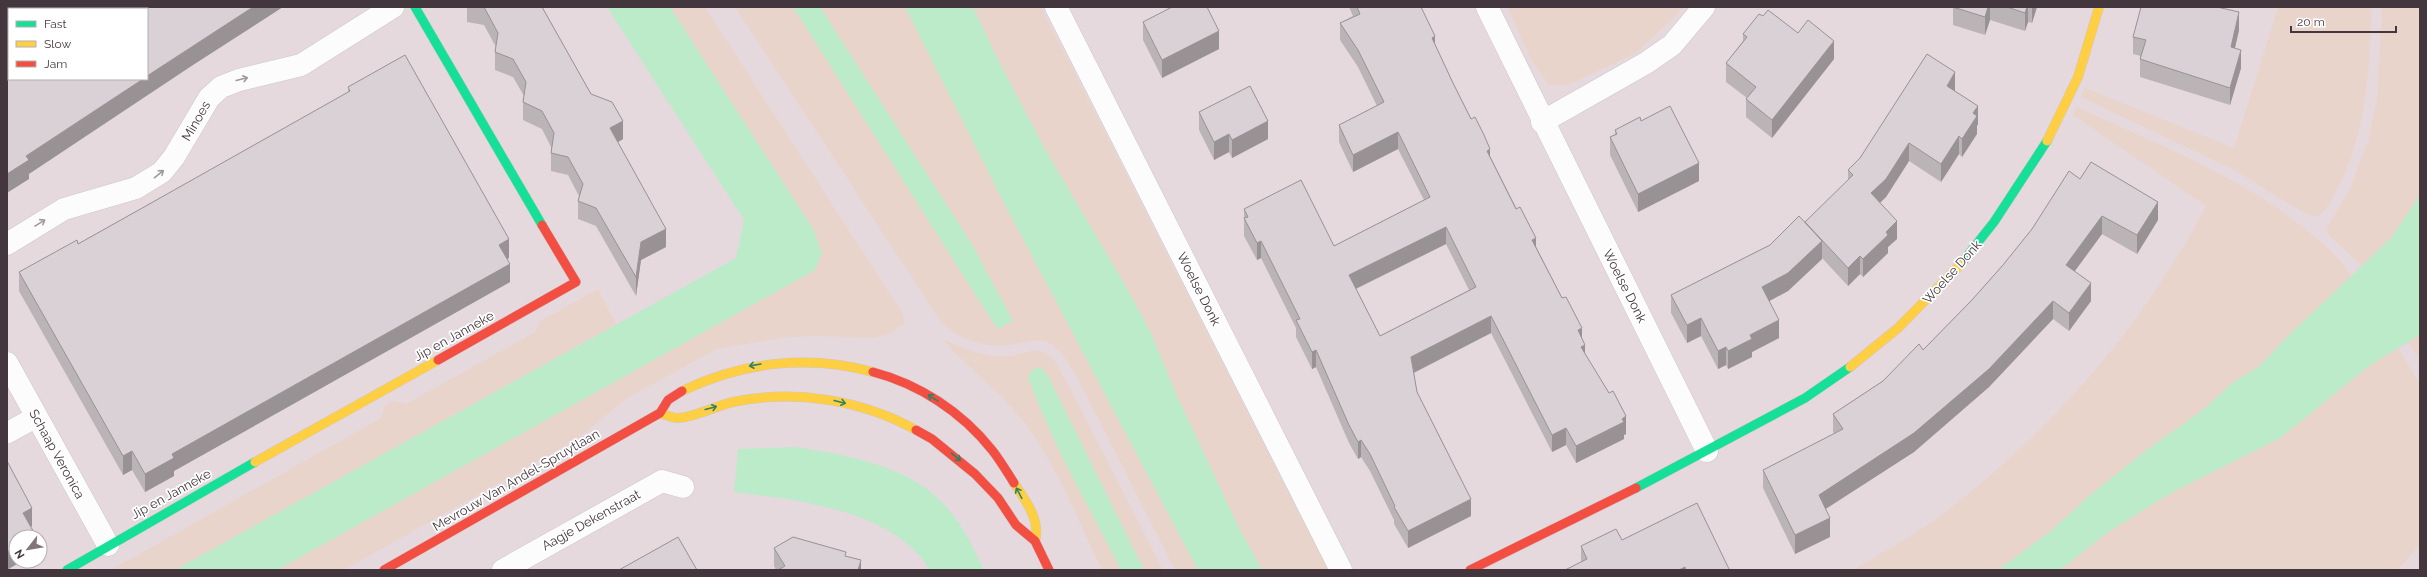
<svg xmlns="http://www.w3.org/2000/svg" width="2427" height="577" font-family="Raleway,sans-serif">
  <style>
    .residential { fill: #e5d9de; fill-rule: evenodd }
    .green { fill: #e9d4cb }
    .water { fill: #bbebc9 }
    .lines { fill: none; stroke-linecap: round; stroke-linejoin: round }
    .lane-casing { stroke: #cdc7ca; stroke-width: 22 }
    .street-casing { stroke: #cdc7ca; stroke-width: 23 }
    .fast-casing { stroke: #d2c5ca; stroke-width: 10 }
    .slow-casing { stroke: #d2c5ca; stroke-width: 10 }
    .jam-casing { stroke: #d2c5ca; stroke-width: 10 }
    .lane { stroke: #fdfcfc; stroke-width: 21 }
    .street { stroke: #fdfcfc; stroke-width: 22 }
    .fast { stroke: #16e098; stroke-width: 9 }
    .slow { stroke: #ffcf43; stroke-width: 9 }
    .jam { stroke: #f24e42; stroke-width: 9 }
    .wall { fill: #bbb4b7; fill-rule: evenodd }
    .shaded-wall { fill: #989295 }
    .building { fill: #d9d1d5; stroke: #989295; fill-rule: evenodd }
    .oneway { stroke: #a0999c }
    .oneway2 { stroke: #2f8266 }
    .labels { text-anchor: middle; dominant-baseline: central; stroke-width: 3.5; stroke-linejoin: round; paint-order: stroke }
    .street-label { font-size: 13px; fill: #44363d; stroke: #fff }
  </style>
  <rect width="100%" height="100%" fill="#efe9ec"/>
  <path class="residential" d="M 7,7 L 2420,7 L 2420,570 L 7,570 ZM 9,9 L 147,9 L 147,79 L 9,79 ZM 16,537 L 40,537 L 40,561 L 16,561 Z"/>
  <path class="green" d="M 670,7 L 705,7 L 903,314 L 904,323 L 890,334 L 872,338 L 821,336 L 786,337 L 717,349 L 627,398 L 577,439 L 344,570 L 277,570 L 815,270 L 813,229 Z
    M 735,7 L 793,7 L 996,327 L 999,328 L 1013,321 L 973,246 L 820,7 L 905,7 L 1004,203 L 1198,570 L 1175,570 L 1078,379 C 1071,368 1064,353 1053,345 C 1039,335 1023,344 1008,345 C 985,348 958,339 941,322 Z
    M 973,7 L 1041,7 L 1328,570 L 1262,570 L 1239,528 L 1177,396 L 1151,333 L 1046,151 L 997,58 Z
    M 1507,7 L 1685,7 L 1636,53 L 1568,85 L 1549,85 L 1532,61 Z
    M 2278,7 L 2372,7 C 2369,72 2367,137 2334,195 C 2329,204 2324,217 2312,216 C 2304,215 2247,177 2234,170 L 2081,97 L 2085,88 L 2234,148 Z
    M 2382,7 L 2420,7 L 2420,195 L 2392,237 L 2363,267 L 2330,236 L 2326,229 L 2350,189 L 2368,141 L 2377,99 Z
    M 2077,107 C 2156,144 2242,176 2310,233 C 2326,246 2341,259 2352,277 L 2286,338 L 2260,366 L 2232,383 L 2204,409 L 2144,452 L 2089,496 L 2051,531 L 1999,570 L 1853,570 C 1885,551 1918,533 1948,510 C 2055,427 2143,326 2206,206 L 2073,115 Z
    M 598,289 L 616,324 L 175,570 L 111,570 L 381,418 L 385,405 L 393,401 L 406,404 L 535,332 L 539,322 Z
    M 2420,335 L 2420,361 L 2408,342 Z
    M 946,340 C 966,350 988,359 1011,356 C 1022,354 1037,346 1047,354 C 1057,360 1062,375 1068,384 L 1163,570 L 1144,570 L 1047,374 L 1028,377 L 1051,432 L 1121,570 L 1102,570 C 1079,523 1052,453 1018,415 C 996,388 968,368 945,342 Z
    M 2398,348 L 2420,384 L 2420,544 L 2398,570 L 2060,570 L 2108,532 L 2171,493 L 2280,438 L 2370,365 Z"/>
  <path class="water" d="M 607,7 L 670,7 L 813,229 L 822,253 L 815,270 L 277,570 L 175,570 L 736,258 L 744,220 Z
    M 793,7 L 820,7 L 973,246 L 1013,321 L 999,328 L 996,327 Z
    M 905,7 L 973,7 L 997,58 L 1046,151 L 1124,283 L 1151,333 L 1177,396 L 1239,528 L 1262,570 L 1198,570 L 1004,203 Z
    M 2420,195 L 2420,335 L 2370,365 L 2280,438 L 2171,493 L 2108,532 L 2060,570 L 1998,570 L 2051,531 L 2089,496 L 2144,452 L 2204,409 L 2232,383 L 2260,366 L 2286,338 L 2392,237 Z
    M 1040,367 L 1047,374 L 1144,570 L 1121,570 C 1089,507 1052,444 1028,377 L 1033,369 Z
    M 795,447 C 847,455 914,466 949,510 C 964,528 974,549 984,570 L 930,570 C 894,510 798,500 734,492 L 738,449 Z"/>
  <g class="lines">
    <g class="lane-casing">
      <path id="lane" d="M 7,433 L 36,417"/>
    </g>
    <g class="street-casing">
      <path id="street" d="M 1056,7 L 1341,570
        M 1487,7 L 1707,451
        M 1542,122 L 1646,63 L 1672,45 L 1704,7
        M 7,244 L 64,209 L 136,188 L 162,172 L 174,157 L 209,98 L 221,87 L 239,80 L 301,65 L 393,7
        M 7,363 L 108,545
        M 503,570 L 662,481 L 683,487"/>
    </g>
    <g class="fast-casing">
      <path id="fast" d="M 415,7 L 542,225
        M 1960,265 L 1994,222 L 2047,141
        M 1636,488 L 1805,398 L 1850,367
        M 67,570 L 255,462"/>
    </g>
    <g class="slow-casing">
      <path id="slow" d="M 2047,141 L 2078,77 L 2099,7
        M 1850,367 L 1898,328 L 1960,265
        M 682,391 C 742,362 809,354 873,372
        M 660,413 C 665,415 672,418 678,418 C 696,417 715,406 733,402 C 795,389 862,400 916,430
        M 255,462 L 438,360
        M 1014,483 C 1025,500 1041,520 1035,541"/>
    </g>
    <g class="jam-casing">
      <path id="jam" d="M 438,360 L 576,282 L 542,225
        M 873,372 C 919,384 962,412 992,450 C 1000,460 1007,472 1014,483
        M 916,430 L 932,439 L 975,474 L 998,498 L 1016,525 L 1035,541 L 1049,570
        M 384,570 L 660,413 L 668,400 L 682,391
        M 1470,570 L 1636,488"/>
    </g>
    <use href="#lane" class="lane"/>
    <use href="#street" class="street"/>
    <use href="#fast" class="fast"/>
    <use href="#slow" class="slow"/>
    <use href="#jam" class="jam"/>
  </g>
  <path class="wall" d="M 467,7 L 542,7 L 591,94 L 623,139 L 618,142 L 666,247 L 641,260 L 636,296 L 596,226 L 578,219 L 578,201 L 579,196 L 568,175 L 551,171 L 551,147 L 542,129 L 523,120 L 523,102 L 524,96 L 513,77 L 495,70 L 495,52 L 496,47 L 484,25 L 467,22 Z
    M 1349,7 L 1421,7 L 1435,45 L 1453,83 L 1582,337 L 1585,354 L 1626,434 L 1624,435 L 1624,439 L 1576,463 L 1566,445 L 1552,452 L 1491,333 L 1414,373 L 1417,392 L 1471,516 L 1408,548 L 1394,524 L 1394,520 L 1370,471 L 1361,457 L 1358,459 L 1349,443 L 1316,367 L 1312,369 L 1296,337 L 1296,328 L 1261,258 L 1257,260 L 1244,236 L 1244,209 L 1334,246 L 1424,200 L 1398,149 L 1353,172 L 1339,142 L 1339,125 L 1377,106 L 1358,67 L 1340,40 L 1340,23 L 1353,16 ZM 1446,244 L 1469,290 L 1380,336 L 1356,289 Z
    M 1953,7 L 2037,7 L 2032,23 L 2028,22 L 2025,31 L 1990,20 L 1985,35 L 1953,25 Z
    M 1763,16 L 1798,33 L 1834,59 L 1772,138 L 1746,117 L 1746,99 L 1747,98 L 1726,82 L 1726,63 L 1743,41 L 1743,34 Z
    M 1143,22 L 1219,49 L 1162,78 L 1143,40 Z
    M 2239,30 L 2235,48 L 2241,68 L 2230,105 L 2140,77 L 2140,59 L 2141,56 L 2133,54 L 2133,37 Z
    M 348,87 L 509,258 L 507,259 L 510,282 L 174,471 L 174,476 L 145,492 L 132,470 L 123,475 L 19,291 L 19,272 L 78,244 L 348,93 Z
    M 1955,90 L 1955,91 L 1978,124 L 1977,126 L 1977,134 L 1962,157 L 1959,154 L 1941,182 L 1909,161 L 1886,197 L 1880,203 L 1897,239 L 1888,247 L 1888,253 L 1863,277 L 1860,274 L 1848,286 L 1822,258 L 1822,259 L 1788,291 L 1769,301 L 1779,338 L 1752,352 L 1752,357 L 1728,369 L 1726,365 L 1718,369 L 1701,336 L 1687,343 L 1671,313 L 1671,295 L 1770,245 L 1805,223 L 1848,181 L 1848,170 Z
    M 1199,112 L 1268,139 L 1232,158 L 1229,152 L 1214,160 L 1199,130 Z
    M 1615,130 L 1699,181 L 1638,212 L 1610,155 L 1610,137 L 1615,134 Z
    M 2080,179 L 2158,220 L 2137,254 L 2102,234 L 2075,271 L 2091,301 L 2069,331 L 2053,319 L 1989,387 L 1914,452 L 1826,509 L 1830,537 L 1795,554 L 1763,488 L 1763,470 L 1834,434 L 1833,432 L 1833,414 L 1883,381 L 1923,350 L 1971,301 Z
    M 1581,546 L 1729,570 L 1565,570 L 1581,562 Z
    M 774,548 L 846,556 L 861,570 L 776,570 L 774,566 Z"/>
  <path class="shaded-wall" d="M 253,7 L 283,7 L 193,65 L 29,174 L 29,179 L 7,193 L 7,174 L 26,156 L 143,79 L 147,79 L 147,76 Z
    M 1988,7 L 1990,7 L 1990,20 L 1985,35 L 1985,17 Z
    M 2027,7 L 2028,7 L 2028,22 L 2025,31 L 2025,13 Z
    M 2032,7 L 2037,7 L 2032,23 Z
    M 2239,12 L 2239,30 L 2231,65 L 2231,47 Z
    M 1219,31 L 1219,49 L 1162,78 L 1162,60 Z
    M 1435,36 L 1435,53 L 1432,38 Z
    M 1834,41 L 1834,59 L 1772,138 L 1772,120 Z
    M 2241,50 L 2241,68 L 2230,105 L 2230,88 Z
    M 1955,72 L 1955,90 L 1947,104 L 1947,86 Z
    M 1978,106 L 1978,124 L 1977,126 L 1977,134 L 1962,157 L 1962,139 L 1973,113 Z
    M 623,121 L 623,139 L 610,147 L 610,128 Z
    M 1268,121 L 1268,139 L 1232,158 L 1232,140 Z
    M 1398,132 L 1398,149 L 1353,172 L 1353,155 Z
    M 1229,134 L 1229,152 L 1214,160 L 1214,142 Z
    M 1959,136 L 1959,154 L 1941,182 L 1941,164 Z
    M 1909,143 L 1909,161 L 1886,197 L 1871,211 L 1871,193 Z
    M 1490,149 L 1490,166 L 1487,151 Z
    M 1699,163 L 1699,181 L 1638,212 L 1638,194 Z
    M 2158,202 L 2158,220 L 2137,254 L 2137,235 Z
    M 2102,216 L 2102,234 L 2066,283 L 2066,265 Z
    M 1897,221 L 1897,239 L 1888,247 L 1888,253 L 1863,277 L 1863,259 L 1886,232 Z
    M 1446,227 L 1446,244 L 1349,292 L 1349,275 Z
    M 666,229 L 666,247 L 641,260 L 636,296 L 636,277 L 641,242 Z
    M 1536,238 L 1536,255 L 1532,240 Z
    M 509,239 L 509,258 L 499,263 L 499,245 Z
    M 1261,241 L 1261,258 L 1257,260 L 1257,243 Z
    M 1822,241 L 1822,259 L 1788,291 L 1762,305 L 1762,287 Z
    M 1860,256 L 1860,274 L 1848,286 L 1848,268 Z
    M 510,264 L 510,282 L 174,471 L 174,476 L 145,492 L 145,474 L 172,454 Z
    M 2091,283 L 2091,301 L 2069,331 L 2069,313 Z
    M 2053,301 L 2053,319 L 1989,387 L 1914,452 L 1819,513 L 1819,495 Z
    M 1491,316 L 1491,333 L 1411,374 L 1411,357 Z
    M 1701,318 L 1701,336 L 1687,343 L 1687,325 Z
    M 1779,320 L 1779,338 L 1752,352 L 1752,357 L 1728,369 L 1728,351 L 1750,335 Z
    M 1582,328 L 1582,345 L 1578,330 Z
    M 1585,345 L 1585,362 L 1581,347 Z
    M 1726,347 L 1726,365 L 1718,369 L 1718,351 Z
    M 1316,350 L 1316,367 L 1312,369 L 1312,352 Z
    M 1626,416 L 1626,434 L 1624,435 L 1624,439 L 1576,463 L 1576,446 Z
    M 1566,428 L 1566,445 L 1552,452 L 1552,435 Z
    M 1361,440 L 1361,457 L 1358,459 L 1358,442 Z
    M 132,451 L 132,470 L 123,475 L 123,456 Z
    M 1471,499 L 1471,516 L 1408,548 L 1408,531 Z
    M 32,508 L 32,526 L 23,531 L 23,513 Z
    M 1830,518 L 1830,537 L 1795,554 L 1795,535 Z
    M 16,547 L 16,561 L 22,561 L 7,570 L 7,552 Z
    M 861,560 L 861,570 L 858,570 Z
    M 1685,567 L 1685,570 L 1679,570 Z"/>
  <path class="building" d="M 7,7 L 253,7 L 147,76 L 147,9 L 9,9 L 9,79 L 143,79 L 26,156 L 29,160 L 7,174 Z
    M 484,7 L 542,7 L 591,94 L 612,102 L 623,121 L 610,128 L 666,229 L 641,242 L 636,277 L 596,208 L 578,201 L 583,184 L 568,157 L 551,153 L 554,133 L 542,111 L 523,102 L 526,82 L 513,59 L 495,52 L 498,33 Z
    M 1172,7 L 1207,7 L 1219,31 L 1162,60 L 1143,22 Z
    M 1357,7 L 1421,7 L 1435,36 L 1432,38 L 1453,83 L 1471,119 L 1475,117 L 1484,135 L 1490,149 L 1487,151 L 1516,209 L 1520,207 L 1536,238 L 1532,240 L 1562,298 L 1566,297 L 1582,328 L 1578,330 L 1585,345 L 1581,347 L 1609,393 L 1613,391 L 1626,416 L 1622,419 L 1624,422 L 1576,446 L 1566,428 L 1552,435 L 1491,316 L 1411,357 L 1417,392 L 1471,499 L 1408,531 L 1394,507 L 1395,506 L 1370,454 L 1361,440 L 1358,442 L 1349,425 L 1316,350 L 1312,352 L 1296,320 L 1300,319 L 1261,241 L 1257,243 L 1244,218 L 1248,217 L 1244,209 L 1301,180 L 1334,246 L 1430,197 L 1398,132 L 1353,155 L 1339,125 L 1384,102 L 1358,50 L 1340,23 L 1360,14 ZM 1446,227 L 1476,287 L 1380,336 L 1349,275 Z
    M 1953,7 L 1988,7 L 1985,17 Z
    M 2007,7 L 2027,7 L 2025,13 Z
    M 2141,7 L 2217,7 L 2239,12 L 2231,47 L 2241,50 L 2230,88 L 2140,59 L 2146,40 L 2133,37 Z
    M 1768,10 L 1798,33 L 1808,20 L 1834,41 L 1772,120 L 1746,99 L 1756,87 L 1726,63 L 1747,37 L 1743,34 L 1759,14 L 1763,16 Z
    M 1927,54 L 1955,72 L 1947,86 L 1978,106 L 1973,113 L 1977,116 L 1962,139 L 1959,136 L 1941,164 L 1909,143 L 1886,179 L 1871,193 L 1897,221 L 1886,232 L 1888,235 L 1863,259 L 1860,256 L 1848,268 L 1805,222 L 1853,175 L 1848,170 L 1860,158 Z
    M 405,55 L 509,239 L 499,245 L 510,264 L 172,454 L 174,458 L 145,474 L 132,451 L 123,456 L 19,272 L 77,240 L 78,244 L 144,207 L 350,91 L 348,87 Z
    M 1250,86 L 1268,121 L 1232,140 L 1229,134 L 1214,142 L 1199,112 Z
    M 1670,106 L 1699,163 L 1638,194 L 1610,137 L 1617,134 L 1615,130 L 1640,117 L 1641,121 Z
    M 2091,162 L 2158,202 L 2137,235 L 2102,216 L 2066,265 L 2091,283 L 2069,313 L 2053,301 L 1989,369 L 1914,433 L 1819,495 L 1830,518 L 1795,535 L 1763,470 L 1843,429 L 1833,414 L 1883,381 L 1919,344 L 1923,350 L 1971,301 L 2003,265 L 2032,229 L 2069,171 L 2080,179 Z
    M 1799,216 L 1822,241 L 1788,273 L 1762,287 L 1779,320 L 1750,335 L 1752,339 L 1728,351 L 1726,347 L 1718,351 L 1701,318 L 1687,325 L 1671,295 L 1770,245 Z
    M 7,461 L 32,508 L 23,513 L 36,536 L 34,537 L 16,537 L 16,547 L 7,552 Z
    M 1697,503 L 1729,569 L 1728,570 L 1686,570 L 1685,567 L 1679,570 L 1565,570 L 1587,559 L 1581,546 L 1616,529 L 1622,540 Z
    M 678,537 L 697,570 L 619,570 Z
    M 793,537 L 846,552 L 845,556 L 861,560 L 858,570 L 778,570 L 785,566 L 774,548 Z"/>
  <defs><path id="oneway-shaft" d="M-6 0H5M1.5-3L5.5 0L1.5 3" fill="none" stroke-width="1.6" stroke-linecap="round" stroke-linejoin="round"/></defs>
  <g class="oneway">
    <use href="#oneway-shaft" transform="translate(242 79) rotate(-14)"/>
    <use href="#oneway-shaft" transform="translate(159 174) rotate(-39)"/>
    <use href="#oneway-shaft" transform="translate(40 223) rotate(-32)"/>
  </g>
  <g class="oneway2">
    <use href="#oneway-shaft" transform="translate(755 365) rotate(170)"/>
    <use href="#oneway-shaft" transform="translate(933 398) rotate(-148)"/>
    <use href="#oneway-shaft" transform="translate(840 402) rotate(14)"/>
    <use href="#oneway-shaft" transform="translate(711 408) rotate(-15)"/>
    <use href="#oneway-shaft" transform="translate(956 457) rotate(39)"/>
    <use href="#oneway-shaft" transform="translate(1019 493) rotate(-118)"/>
  </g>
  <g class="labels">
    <g class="street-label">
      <text transform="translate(196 121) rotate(-60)">Minoes</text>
      <text transform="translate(1952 272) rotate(-48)">Woelse Donk</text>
      <text transform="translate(1625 286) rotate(63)">Woelse Donk</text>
      <text transform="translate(1199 289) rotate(63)">Woelse Donk</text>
      <text transform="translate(454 336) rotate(-29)">Jip en Janneke</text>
      <text transform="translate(57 454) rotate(61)">Schaap Veronica</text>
      <text transform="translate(516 480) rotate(-30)">Mevrouw Van Andel-Spruytlaan</text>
      <text transform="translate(171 494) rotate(-29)">Jip en Janneke</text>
      <text transform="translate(591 520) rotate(-29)">Aagje Dekenstraat</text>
    </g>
  </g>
  <rect width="2427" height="577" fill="none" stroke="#44363d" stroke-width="16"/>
  <rect x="8" y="8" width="140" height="72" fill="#ffffff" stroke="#b4afb1"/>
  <rect x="16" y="21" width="20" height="6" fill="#16e098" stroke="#b4afb1"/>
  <text x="44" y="28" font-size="12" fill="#44363d">Fast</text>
  <rect x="16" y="41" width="20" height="6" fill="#ffcf43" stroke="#b4afb1"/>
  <text x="44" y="48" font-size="12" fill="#44363d">Slow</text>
  <rect x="16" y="61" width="20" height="6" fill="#f24e42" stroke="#b4afb1"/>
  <text x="44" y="68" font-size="12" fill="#44363d">Jam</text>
  <g transform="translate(28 549) rotate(239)"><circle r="19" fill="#ffffff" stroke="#b4afb1"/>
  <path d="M0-3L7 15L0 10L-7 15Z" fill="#80757a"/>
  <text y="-6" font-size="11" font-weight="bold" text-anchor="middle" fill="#44363d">N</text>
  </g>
  <path d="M2291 26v6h105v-6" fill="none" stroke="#44363d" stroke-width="2"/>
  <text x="2297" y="26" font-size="12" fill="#44363d" stroke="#ffffff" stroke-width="3" paint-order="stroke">20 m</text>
</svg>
